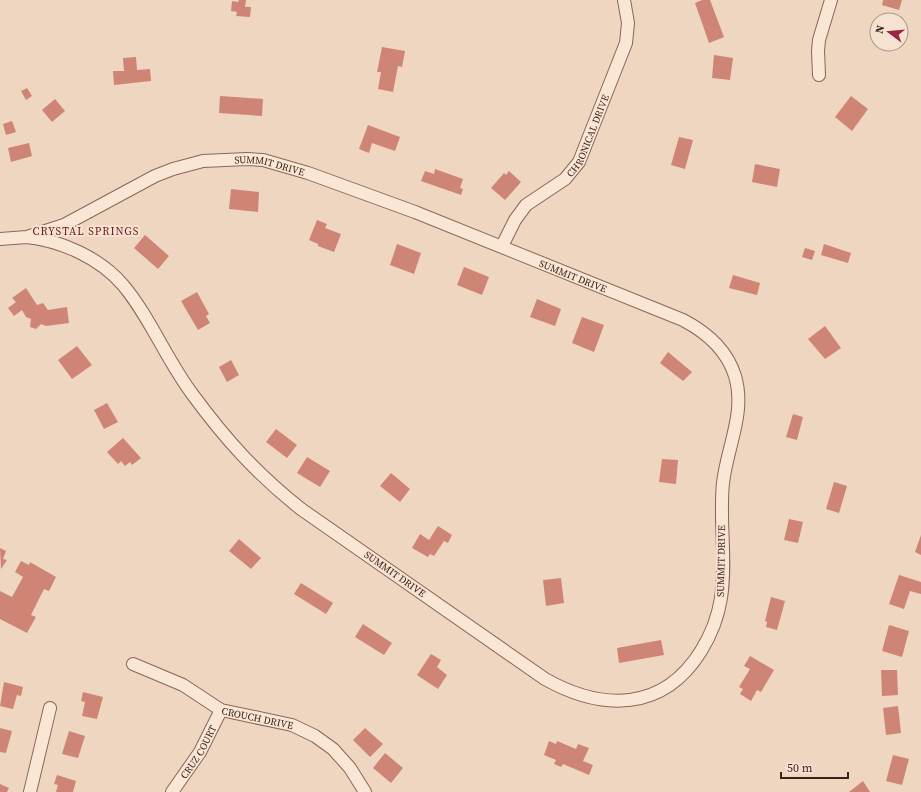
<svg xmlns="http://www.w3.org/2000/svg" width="921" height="792" font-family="'Source Serif 4',serif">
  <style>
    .building { fill: #cf8575 }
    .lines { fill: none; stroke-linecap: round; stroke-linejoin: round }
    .minor-casing { stroke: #896658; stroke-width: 14 }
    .minor { stroke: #fae6d4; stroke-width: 12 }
    .labels { text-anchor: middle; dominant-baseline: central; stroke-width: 4; stroke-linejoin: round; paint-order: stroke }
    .street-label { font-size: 10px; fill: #39231d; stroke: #f7e2d1 }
    .neighbourhood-label { font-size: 11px; letter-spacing: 1px; fill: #671a1d; stroke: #f7e2d1 }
  </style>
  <rect width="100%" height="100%" fill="#efd6c1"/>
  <path class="building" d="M 239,0 L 246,0 L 245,7 L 251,7 L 250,17 L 236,16 L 237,12 L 231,11 L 232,1 L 238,2 Z
    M 702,0 L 710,0 L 724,37 L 709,43 L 695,3 Z
    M 883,0 L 902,0 L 899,10 L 882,5 Z
    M 382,47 L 405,51 L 402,67 L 398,66 L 393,92 L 378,89 L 381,72 L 377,72 Z
    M 714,55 L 733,58 L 730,80 L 712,78 Z
    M 136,57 L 137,70 L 150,69 L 151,81 L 114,85 L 113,71 L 124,71 L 123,58 Z
    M 27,88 L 32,96 L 26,100 L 21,91 Z
    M 220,96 L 263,99 L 262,116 L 219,113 Z
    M 851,96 L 868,109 L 852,131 L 835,117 Z
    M 55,99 L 65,111 L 52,122 L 42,110 Z
    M 12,121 L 16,132 L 6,135 L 3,124 Z
    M 368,125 L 400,137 L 395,151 L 372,143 L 369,153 L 359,149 Z
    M 679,137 L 693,140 L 685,169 L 671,165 Z
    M 29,143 L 32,156 L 11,162 L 8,148 Z
    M 755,164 L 780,169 L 777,187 L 752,182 Z
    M 435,169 L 463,179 L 460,188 L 463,189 L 461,195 L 421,181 L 425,171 L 434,174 Z
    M 509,171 L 521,182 L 505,200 L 491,188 L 504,173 L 506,175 Z
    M 231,189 L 259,192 L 258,212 L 229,209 Z
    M 317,220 L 327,224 L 325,228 L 341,234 L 334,252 L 318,246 L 318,244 L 309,240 Z
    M 145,235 L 169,256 L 158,269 L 134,248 Z
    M 397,244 L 421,253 L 414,274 L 390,265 Z
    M 824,244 L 851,253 L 848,263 L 821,255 Z
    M 805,248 L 815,251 L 812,260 L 802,257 Z
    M 464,267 L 489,277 L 482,295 L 457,285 Z
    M 733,275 L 760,283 L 757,295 L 729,288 Z
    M 26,288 L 37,305 L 43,303 L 48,310 L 67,307 L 69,323 L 46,326 L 41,324 L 36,329 L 30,327 L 31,319 L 26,317 L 22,310 L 14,316 L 8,308 L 16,302 L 12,298 Z
    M 197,292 L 209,314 L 206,316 L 210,323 L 198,330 L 181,301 Z
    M 537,299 L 561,309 L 555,326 L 530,317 Z
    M 582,317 L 604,325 L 594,352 L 572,343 Z
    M 825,326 L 841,348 L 825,359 L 808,339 Z
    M 77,346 L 92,365 L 72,379 L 58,360 Z
    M 668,352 L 692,372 L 683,381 L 660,363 Z
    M 231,360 L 239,375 L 227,382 L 219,367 Z
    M 107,403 L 118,422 L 104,429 L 94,410 Z
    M 793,414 L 803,417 L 797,440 L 786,437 Z
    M 276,429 L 297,445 L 287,458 L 266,442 Z
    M 123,438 L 141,458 L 132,465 L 130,462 L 125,466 L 121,461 L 118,464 L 107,452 Z
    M 307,457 L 330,471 L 320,487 L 297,473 Z
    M 662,459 L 678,460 L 676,484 L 659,482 Z
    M 391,473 L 410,489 L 400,502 L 380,486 Z
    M 834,482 L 847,486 L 839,513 L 826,509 Z
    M 789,519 L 803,522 L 798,543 L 784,540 Z
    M 438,526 L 452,535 L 448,543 L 444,541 L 434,556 L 430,554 L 428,557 L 412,548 L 420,534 L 429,540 Z
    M 921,535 L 921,555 L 915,552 Z
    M 239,539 L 261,558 L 251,569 L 229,551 Z
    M 0,548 L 6,551 L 3,559 L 7,560 L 1,569 Z
    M 21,561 L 29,565 L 30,562 L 56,577 L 49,591 L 44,589 L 31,615 L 36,617 L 27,633 L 0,619 L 0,591 L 12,597 L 23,577 L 15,572 Z
    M 899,575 L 921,582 L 921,594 L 910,591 L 904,609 L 889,604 Z
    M 561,578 L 564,603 L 546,606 L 543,580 Z
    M 301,583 L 333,603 L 326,614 L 294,594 Z
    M 771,597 L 785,601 L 777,630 L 766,627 L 767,622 L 765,621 Z
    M 363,624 L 392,643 L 384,655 L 355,637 Z
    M 889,625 L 909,631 L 902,657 L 882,651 Z
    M 661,640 L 664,655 L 619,663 L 617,648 Z
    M 431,654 L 441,660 L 437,667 L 447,675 L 438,689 L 417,675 Z
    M 750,656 L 774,670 L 761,692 L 757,690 L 751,701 L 740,694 L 743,689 L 739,687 L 750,669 L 744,666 Z
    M 881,670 L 897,670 L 898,695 L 882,696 Z
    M 4,682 L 23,687 L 21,696 L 17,695 L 13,709 L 0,706 Z
    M 83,692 L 103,697 L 97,719 L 82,716 L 85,702 L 81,701 Z
    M 898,706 L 901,733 L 886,735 L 883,708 Z
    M 0,728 L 12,731 L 6,753 L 0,752 Z
    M 365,728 L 383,744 L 370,757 L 353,740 Z
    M 69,731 L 85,736 L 78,758 L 62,754 Z
    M 549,741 L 556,744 L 557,741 L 576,749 L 578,744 L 589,748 L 583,761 L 593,765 L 589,775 L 563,764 L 561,767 L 554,764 L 556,760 L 544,755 Z
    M 385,753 L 403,768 L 391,783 L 373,768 Z
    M 893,755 L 909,759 L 902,785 L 886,781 Z
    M 57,775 L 76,781 L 73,792 L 56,792 L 58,785 L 54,784 Z
    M 863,781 L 870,792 L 849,792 Z
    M 0,784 L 9,788 L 7,792 L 0,792 Z"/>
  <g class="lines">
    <g class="minor-casing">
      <g id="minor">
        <path d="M 819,75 L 818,51 L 819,40 L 831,0"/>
        <path id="s1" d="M 0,239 L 27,237 L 64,225 L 155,176 L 173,169 L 203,161 L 247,159 L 263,160 L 308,173 L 415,212 L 683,320 C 706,332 727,350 735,376 C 746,413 727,447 723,483 C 719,521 727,560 721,598 C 718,617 711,635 701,651 C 663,712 602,711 545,679 L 301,509 C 257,474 226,440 193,395 C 167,361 150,317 123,285 C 100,258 62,241 27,237"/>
        <path id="s2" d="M 502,246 L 515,220 L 526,205 L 565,179 L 579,162 L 626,43 L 628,23 L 624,0"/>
        <path id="s3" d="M 133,664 L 183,685 L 221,710 L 292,725 L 315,736 L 333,749 L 350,768 L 365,792"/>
        <path d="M 30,792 L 50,708"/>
        <path id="s4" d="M 172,792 L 200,752 L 221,710"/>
      </g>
    </g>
    <use href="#minor" class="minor"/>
  </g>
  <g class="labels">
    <g class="street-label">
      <text stroke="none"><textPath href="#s2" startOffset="144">CHRONICAL DRIVE</textPath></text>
      <text stroke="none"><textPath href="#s1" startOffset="287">SUMMIT DRIVE</textPath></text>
      <text stroke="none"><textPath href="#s1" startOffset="611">SUMMIT DRIVE</textPath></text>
      <text transform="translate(721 561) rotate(-89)">SUMMIT DRIVE</text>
      <text transform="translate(395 574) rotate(35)">SUMMIT DRIVE</text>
      <text stroke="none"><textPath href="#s3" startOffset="137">CROUCH DRIVE</textPath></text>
      <text stroke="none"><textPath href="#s4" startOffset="48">CRUZ COURT</textPath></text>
    </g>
    <g class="neighbourhood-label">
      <text x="86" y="231">CRYSTAL SPRINGS</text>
    </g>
  </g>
  <g transform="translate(889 32) rotate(286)"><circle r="19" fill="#f7e2d1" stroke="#ab9689"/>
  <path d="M0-3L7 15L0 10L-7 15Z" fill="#9b2643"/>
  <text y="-6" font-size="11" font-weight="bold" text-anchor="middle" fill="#39231d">N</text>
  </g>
  <path d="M781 772v6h67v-6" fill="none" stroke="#39231d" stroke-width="2"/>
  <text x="787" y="772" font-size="12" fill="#39231d" stroke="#f7e2d1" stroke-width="3" paint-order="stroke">50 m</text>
</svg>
